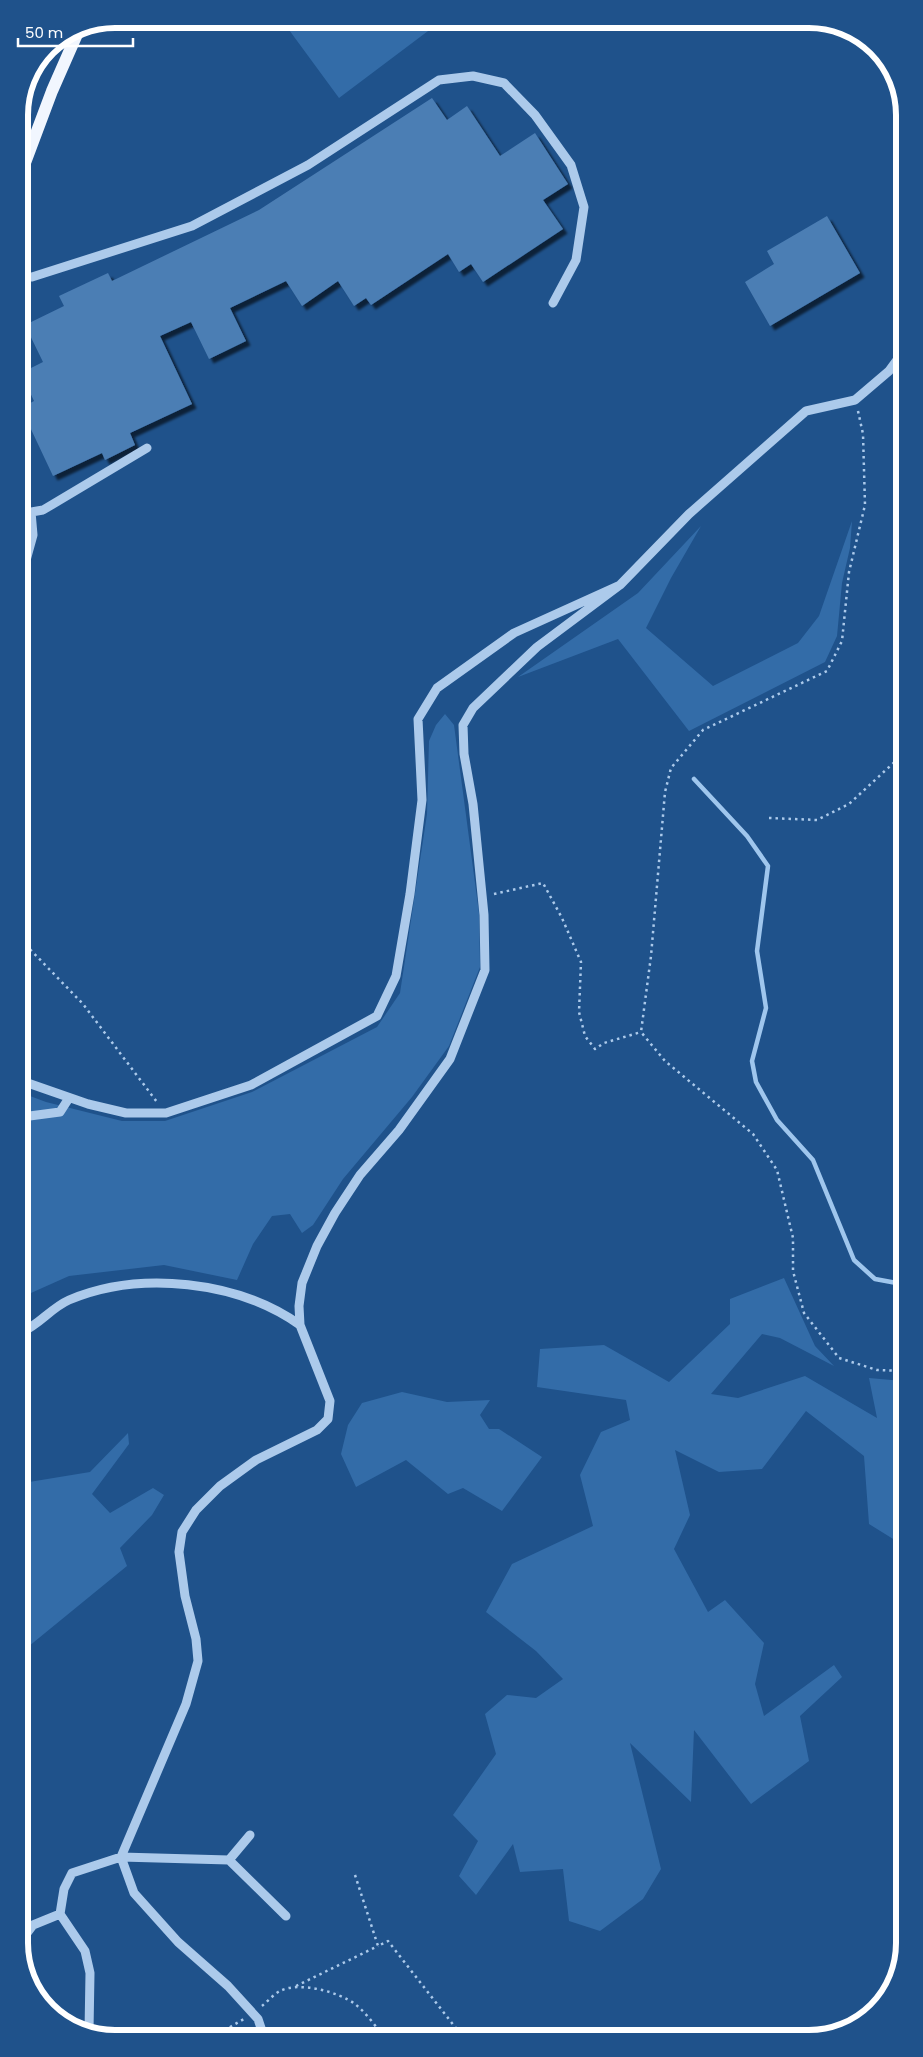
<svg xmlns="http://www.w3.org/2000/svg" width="923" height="2057" font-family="Poppins,sans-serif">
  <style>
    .green { fill: #336ca8 }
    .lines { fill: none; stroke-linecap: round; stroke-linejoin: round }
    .stream { stroke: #9fc6ed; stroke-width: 4.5 }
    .building { fill: #4c7eb4; filter: url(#shadow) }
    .path { stroke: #accaeb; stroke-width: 2.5; stroke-dasharray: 2.5 4; stroke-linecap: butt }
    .minor { stroke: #accaeb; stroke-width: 9 }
    .major { stroke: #f1f6fe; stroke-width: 12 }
    .rim { fill: none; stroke: #fff; stroke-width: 6 }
  </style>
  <defs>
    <filter id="shadow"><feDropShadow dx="4.5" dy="4.5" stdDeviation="1" flood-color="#0009"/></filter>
  </defs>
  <rect width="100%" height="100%" fill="#1f528b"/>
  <path class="green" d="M 281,19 L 444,19 L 339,98 Z
    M 852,521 L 850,548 L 842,583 L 837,636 L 825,662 L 689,731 L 618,639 L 518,677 L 638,593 L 701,526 L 671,578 L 646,628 L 713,686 L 798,643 L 819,616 Z
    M 445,714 L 454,725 L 479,913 L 480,967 L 449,1046 L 412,1097 L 343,1179 L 313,1225 L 302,1233 L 290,1214 L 272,1216 L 253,1244 L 237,1280 L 164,1265 L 69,1276 L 22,1297 L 22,1093 L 46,1102 L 122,1121 L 165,1121 L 252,1092 L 377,1027 L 400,993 L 427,814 L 429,741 L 436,725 Z
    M 784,1278 L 815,1346 L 834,1366 L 780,1338 L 762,1334 L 711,1394 L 738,1398 L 805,1376 L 877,1418 L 869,1378 L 903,1381 L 903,1540 L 898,1542 L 869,1524 L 864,1456 L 806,1411 L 762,1469 L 719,1472 L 675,1450 L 690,1515 L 674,1549 L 708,1612 L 725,1600 L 764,1643 L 755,1684 L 764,1716 L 834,1665 L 842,1677 L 800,1716 L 809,1761 L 751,1804 L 694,1730 L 691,1802 L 630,1743 L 661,1869 L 643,1899 L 600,1931 L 569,1921 L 563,1869 L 520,1872 L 513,1844 L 476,1895 L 459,1876 L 478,1841 L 453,1815 L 496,1754 L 485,1714 L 507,1695 L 536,1698 L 563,1679 L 536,1651 L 486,1612 L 512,1564 L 593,1526 L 580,1475 L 601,1432 L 630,1420 L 626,1400 L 537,1387 L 540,1349 L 604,1345 L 669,1382 L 730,1324 L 730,1299 Z
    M 402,1392 L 447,1402 L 490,1400 L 480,1415 L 489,1429 L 499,1429 L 542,1457 L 502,1511 L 463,1488 L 448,1494 L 406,1460 L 356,1487 L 341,1454 L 348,1425 L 362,1403 Z
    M 128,1433 L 129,1444 L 92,1494 L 110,1513 L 153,1488 L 164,1495 L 152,1515 L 120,1548 L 127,1566 L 23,1651 L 23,1483 L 90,1472 Z"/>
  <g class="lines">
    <path class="stream" d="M 694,779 L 747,836 L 768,866 L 757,951 L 766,1008 L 752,1061 L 756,1082 L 777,1120 L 813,1160 L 854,1260 L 875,1279 L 902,1284"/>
  </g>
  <path class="building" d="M 432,98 L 447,120 L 467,106 L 500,156 L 535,133 L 568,184 L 543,200 L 563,229 L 483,282 L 471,264 L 459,272 L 448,254 L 371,305 L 366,298 L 354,306 L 338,281 L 302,306 L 286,281 L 230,308 L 246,341 L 209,359 L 191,322 L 160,336 L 192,404 L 130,433 L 135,445 L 105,460 L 102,453 L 53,476 L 21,408 L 34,401 L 21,373 L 43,362 L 25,325 L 64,306 L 59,296 L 108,273 L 112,281 L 259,210 Z
    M 827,216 L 860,273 L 770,326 L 745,282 L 774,264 L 767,251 Z"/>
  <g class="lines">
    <path class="path" d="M 858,411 L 863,434 L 865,505 L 849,572 L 842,641 L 827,671 L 703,730 L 671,768 L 665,792 L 651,956 L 641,1032 L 665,1061 L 753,1134 L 777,1170 L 793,1238 L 793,1271 L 804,1313 L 839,1358 L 877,1370 L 903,1371
      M 769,818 L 817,820 L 849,804 L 901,756
      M 494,894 L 543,883 L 562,918 L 581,962 L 579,1012 L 585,1036 L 595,1049 L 604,1043 L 641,1032
      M 21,940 L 83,1004 L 157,1102
      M 355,1875 L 378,1946 L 388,1941 L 462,2036
      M 296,1986 L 378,1946
      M 262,2006 C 268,2001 274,1994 280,1991 C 299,1981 339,1992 355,2004 C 366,2013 375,2025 383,2036
      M 213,2037 L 244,2019"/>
    <path class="minor" d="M 19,276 L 32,277 L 192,226 L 308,165 L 439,80 L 473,76 L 504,83 L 535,115 L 571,165 L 584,207 L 576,260 L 553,303
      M 20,514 L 43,510 L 147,448
      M 20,582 L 33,535 L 31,512
      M 22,1081 L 88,1104 L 126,1113 L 166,1113 L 251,1085 L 377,1016 L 396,976 L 410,894 L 422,800 L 418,719 L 437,688 L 514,633 L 620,585 L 689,514 L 806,411 L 855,400 L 889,371 L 900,356
      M 22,1117 L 60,1112 L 69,1098
      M 22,1332 C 40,1324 51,1308 69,1300 C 140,1270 238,1281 300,1325
      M 229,1860 L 286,1916
      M 60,1914 L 85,1951 L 90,1973 L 89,2031
      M 24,1937 L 33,1925 L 60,1914 L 64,1889 L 72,1873 L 121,1857 L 229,1860 L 250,1835
      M 264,2037 L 258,2019 L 228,1986 L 178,1942 L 134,1893 L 121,1857 L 186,1704 L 198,1661 L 196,1639 L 185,1596 L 179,1552 L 182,1532 L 196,1510 L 220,1486 L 256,1460 L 317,1430 L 328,1419 L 330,1401 L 300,1325 L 299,1306 L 302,1283 L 317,1246 L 335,1213 L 360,1175 L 399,1130 L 450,1059 L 485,970 L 484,915 L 473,804 L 464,754 L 463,725 L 473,708 L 537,647 L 620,585"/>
    <path class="major" d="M 19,179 L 52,91 L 81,25"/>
  </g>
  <path d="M0 0H923V2057H0ZM115 28H809A87 87 0 0 1 896 115V1943A87 87 0 0 1 809 2030H115A87 87 0 0 1 28 1943V115A87 87 0 0 1 115 28Z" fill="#1f528b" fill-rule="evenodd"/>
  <path class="rim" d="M115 28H809A87 87 0 0 1 896 115V1943A87 87 0 0 1 809 2030H115A87 87 0 0 1 28 1943V115A87 87 0 0 1 115 28Z"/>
  <path d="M18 38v8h115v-8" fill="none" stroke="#ffffff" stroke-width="2.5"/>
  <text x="25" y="38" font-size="15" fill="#ffffff" stroke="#1f528b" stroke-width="4" paint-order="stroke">50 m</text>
</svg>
